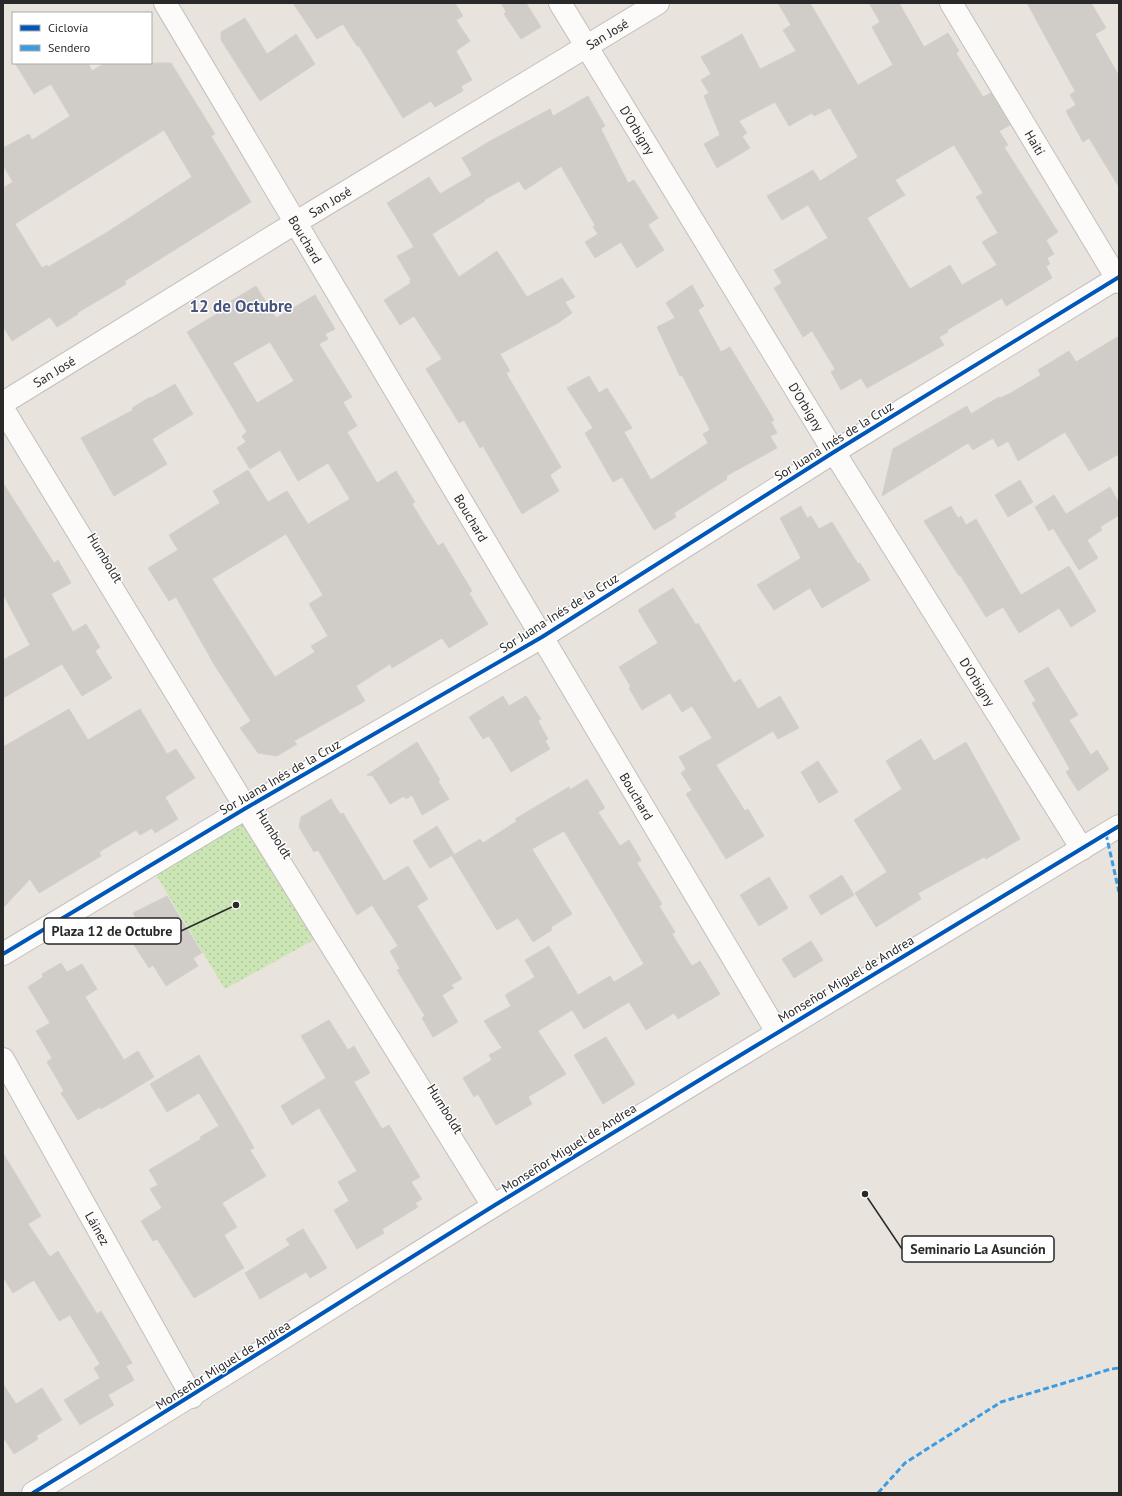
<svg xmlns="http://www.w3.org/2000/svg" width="1122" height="1496" font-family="'PT Sans',sans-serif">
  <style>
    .grass { fill: url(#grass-dots) }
    .building { fill: #d0cdc9; stroke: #d3cfca; fill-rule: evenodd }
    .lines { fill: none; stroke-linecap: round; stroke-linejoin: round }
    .minor-casing { stroke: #c1bfbf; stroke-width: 24 }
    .minor { stroke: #fcfbfa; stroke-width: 22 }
    .quiet { stroke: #3d9ce1; stroke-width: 3; stroke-dasharray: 6 3; stroke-linecap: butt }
    .cycleway-casing { stroke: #fff; stroke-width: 6 }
    .cycleway { stroke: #0057b8; stroke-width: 4 }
    .labels { text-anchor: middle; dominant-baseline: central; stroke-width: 3; stroke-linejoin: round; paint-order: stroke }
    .street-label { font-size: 13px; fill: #292929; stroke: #fff }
    .district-label { font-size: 17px; font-weight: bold; fill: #47547c; stroke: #fff }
    .leader { fill: none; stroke: #292929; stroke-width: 1.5 }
    .callout-dot { fill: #292929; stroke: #fff; stroke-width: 1.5 }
    .callout { fill: #fff; stroke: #292929; stroke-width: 1.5 }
    .callout-label { font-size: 14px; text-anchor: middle; font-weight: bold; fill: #292929 }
  </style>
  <defs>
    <pattern id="grass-dots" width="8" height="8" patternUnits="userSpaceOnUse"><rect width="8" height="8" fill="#cce5b4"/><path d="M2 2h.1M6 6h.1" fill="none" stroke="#afc49b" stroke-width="1.8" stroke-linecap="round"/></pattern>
  </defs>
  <rect width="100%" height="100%" fill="#e8e3dd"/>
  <path class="grass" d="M 243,821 L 317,938 L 225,989 L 155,873 Z"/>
  <path class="building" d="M 293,3 L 455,3 L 463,16 L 456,20 L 470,41 L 456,51 L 472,80 L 461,86 L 463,91 L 435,107 L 431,101 L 403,118 L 359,46 L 357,46 L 343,24 L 317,39 Z
    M 501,3 L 526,3 L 541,27 L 521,39 L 504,14 L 506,12 Z
    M 778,3 L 810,3 L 858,85 L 893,65 L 872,27 L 880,22 L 869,3 L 899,3 L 924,47 L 948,33 L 959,51 L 956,53 L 983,97 L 991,93 L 1010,125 L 999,131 L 1008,145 L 1004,147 L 1058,232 L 1046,240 L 1054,254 L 1047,258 L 1050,264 L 1046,266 L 1052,278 L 1006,306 L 1002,298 L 947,330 L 948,332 L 939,337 L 944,345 L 867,388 L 861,378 L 841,390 L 831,372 L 835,369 L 812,331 L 803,337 L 774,288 L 782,283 L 774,270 L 828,238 L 808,205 L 782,220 L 767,196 L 813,170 L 820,181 L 858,157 L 830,108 L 814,116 L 812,113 L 789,126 L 775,102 L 739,121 L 747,133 L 742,136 L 750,148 L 717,168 L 704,144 L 720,135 L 704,96 L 709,93 L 701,80 L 711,74 L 701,57 L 742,34 L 760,69 L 796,51 L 783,30 L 791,25 ZM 954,145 L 983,193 L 976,197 L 998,233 L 982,242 L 997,265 L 962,285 L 950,265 L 910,289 L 867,218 L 905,195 L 895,180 Z
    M 1027,3 L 1091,3 L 1106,28 L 1095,34 L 1119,76 L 1119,187 L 1089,138 L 1083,142 L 1066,111 L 1076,105 L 1070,95 L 1075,91 Z
    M 245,18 L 267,54 L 296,34 L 315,64 L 260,101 L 221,40 L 221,32 Z
    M 15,63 L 88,63 L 92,71 L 105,63 L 171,63 L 215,134 L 211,136 L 251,202 L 125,281 L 126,284 L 77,313 L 78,314 L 57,327 L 50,317 L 12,341 L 3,326 L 3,188 L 13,182 L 3,165 L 3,148 L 29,134 L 32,140 L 70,116 L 51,84 L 34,94 ZM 164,130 L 192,177 L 106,233 L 48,267 L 47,265 L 42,268 L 15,224 Z
    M 588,96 L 605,126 L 601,129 L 628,183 L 634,180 L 658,218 L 648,225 L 664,250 L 637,268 L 621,242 L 595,258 L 585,242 L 598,234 L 593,227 L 595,225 L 561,166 L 525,190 L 519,181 L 484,200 L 485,201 L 432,234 L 459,277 L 497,251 L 527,297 L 562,278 L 575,297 L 565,302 L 572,313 L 558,323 L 500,354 L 510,371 L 506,373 L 561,467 L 550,475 L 559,491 L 522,514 L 483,446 L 480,448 L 464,420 L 459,423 L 426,369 L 442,359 L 414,316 L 400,325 L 384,300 L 411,283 L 409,281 L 411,280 L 397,256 L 414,247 L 387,203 L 429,177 L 440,194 L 472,175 L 462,158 L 492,140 L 550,109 L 553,116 Z
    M 692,285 L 704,306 L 698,310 L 721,352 L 730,347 L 774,420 L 771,422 L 777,433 L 770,436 L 777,448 L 726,476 L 727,479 L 674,513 L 676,517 L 654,530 L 622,477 L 613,482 L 585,433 L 593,428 L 567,388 L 589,376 L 599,393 L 607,388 L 632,428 L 624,432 L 651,480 L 708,443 L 703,434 L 710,430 L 682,375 L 680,376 L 657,327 L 675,318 L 666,303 Z
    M 256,286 L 276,318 L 315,295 L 335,329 L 325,334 L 328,339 L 319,344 L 352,397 L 343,402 L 357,426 L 347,432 L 377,483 L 396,471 L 415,502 L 412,504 L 438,546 L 443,543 L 472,591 L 469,593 L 488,624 L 449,648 L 442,638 L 392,668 L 390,664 L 356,686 L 365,701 L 294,741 L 297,744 L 277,756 L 258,753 L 240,728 L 251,721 L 215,666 L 176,597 L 169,601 L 148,568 L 178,550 L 169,535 L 220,503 L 213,491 L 248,470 L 268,502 L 287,491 L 308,524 L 350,499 L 328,463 L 298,481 L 280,450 L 250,469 L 237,448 L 246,442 L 242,436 L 247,432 L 187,332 L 233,304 L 231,301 ZM 270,342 L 294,381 L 257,403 L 233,363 ZM 286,534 L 323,595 L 309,604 L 328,636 L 311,646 L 315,652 L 275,677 L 212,579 Z
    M 1119,336 L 1119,454 L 1089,471 L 1065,432 L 1018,461 L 1008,441 L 998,447 L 993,438 L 973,450 L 968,443 L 882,496 L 893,449 L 967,406 L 971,414 L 999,397 L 1000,398 L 1009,394 L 1041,375 L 1038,370 L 1069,351 L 1076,362 Z
    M 175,384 L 193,414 L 152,439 L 167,464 L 114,496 L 81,438 L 133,410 L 132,408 L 150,397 L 151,398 Z
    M 1020,480 L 1033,502 L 1008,517 L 995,495 Z
    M 3,483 L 54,563 L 58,560 L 71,583 L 51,594 L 73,632 L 86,624 L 100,647 L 95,651 L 112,678 L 82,696 L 62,664 L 3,698 L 3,660 L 30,645 L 3,594 Z
    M 1110,487 L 1119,503 L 1119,515 L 1100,527 L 1102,530 L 1087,540 L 1098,558 L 1079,570 L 1053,528 L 1049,531 L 1035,507 L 1054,495 L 1066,514 Z
    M 801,506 L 807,518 L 811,516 L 819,529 L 832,522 L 858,564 L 860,563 L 870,580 L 822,608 L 810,588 L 774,610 L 757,585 L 801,558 L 780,518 Z
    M 951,506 L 958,518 L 961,516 L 966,525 L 976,519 L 1021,595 L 1069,566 L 1096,611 L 1071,627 L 1059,608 L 1019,633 L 1003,607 L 986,617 L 960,575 L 959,576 L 924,521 Z
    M 673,588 L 696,625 L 698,623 L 734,683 L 740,679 L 758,709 L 780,696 L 799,728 L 778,739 L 773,731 L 716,765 L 745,811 L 748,809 L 764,836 L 726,859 L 686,794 L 692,790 L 681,773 L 686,769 L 679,757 L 712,738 L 692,706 L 682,712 L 670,693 L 642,710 L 629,688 L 631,687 L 619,667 L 658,643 L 638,610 Z
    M 1048,667 L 1078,715 L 1069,720 L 1091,755 L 1097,750 L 1109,769 L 1078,791 L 1066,772 L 1070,769 L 1032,703 L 1036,701 L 1024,681 Z
    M 503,696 L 509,706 L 526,696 L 541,719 L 538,721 L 548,739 L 545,741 L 550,749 L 511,772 L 489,736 L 483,739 L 469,717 Z
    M 69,709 L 88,740 L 140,709 L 167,754 L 176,749 L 195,778 L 165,797 L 178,819 L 155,833 L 152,828 L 140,835 L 136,830 L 99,852 L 101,856 L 39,893 L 30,879 L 3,908 L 3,747 Z
    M 921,739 L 934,761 L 966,742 L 1020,839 L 986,859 L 984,857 L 918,893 L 921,899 L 876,927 L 855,893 L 887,872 L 854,820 L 902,789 L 886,761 Z
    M 417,742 L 440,780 L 438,781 L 449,799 L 422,815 L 412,795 L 406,799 L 404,796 L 390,804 L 373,776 L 367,775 Z
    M 818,761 L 838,792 L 819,803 L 801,772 Z
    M 587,779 L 605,808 L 598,812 L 620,846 L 629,840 L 641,860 L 637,863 L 662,904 L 659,906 L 675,932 L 672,934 L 692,966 L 700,961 L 720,994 L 678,1019 L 674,1013 L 646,1030 L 629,1002 L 584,1029 L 572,1010 L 538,1031 L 566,1074 L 528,1097 L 532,1104 L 496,1125 L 478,1094 L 474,1097 L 463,1078 L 492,1060 L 489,1055 L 502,1048 L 484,1021 L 511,1006 L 505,995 L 535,977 L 525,960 L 549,946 L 578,995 L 610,976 L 614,982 L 644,964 L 564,831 L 532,849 L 572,914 L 551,927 L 552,930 L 533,942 L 518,918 L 497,930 L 452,856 L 480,839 L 483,843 L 517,821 L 515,819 L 569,787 L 570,790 Z
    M 331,799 L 340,814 L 343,813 L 384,881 L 408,866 L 428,899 L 417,906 L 462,979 L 451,985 L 454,988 L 442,995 L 458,1022 L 433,1037 L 422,1018 L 425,1016 L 397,970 L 400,969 L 390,951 L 398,946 L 372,905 L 357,915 L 318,850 L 314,852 L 299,827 L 301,817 Z
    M 437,826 L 454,854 L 430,868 L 413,841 Z
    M 842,875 L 854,895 L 821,915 L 809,896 Z
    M 769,877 L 788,908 L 759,926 L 740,895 Z
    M 167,896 L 202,953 L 193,958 L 198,966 L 166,986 L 153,965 L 149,968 L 134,945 L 147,937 L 133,913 Z
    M 811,941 L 823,960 L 794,978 L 782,959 Z
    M 61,963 L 67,972 L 82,964 L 97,989 L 85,997 L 124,1060 L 138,1051 L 154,1077 L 101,1109 L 100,1107 L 78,1120 L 61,1093 L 64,1091 L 47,1062 L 52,1058 L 36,1031 L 50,1023 L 28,987 L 43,977 L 42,974 Z
    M 329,1020 L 348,1050 L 354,1046 L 370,1073 L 354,1082 L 382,1129 L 389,1125 L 420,1177 L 411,1182 L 422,1199 L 415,1203 L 418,1207 L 382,1229 L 384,1233 L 357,1249 L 334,1210 L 349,1201 L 338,1182 L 357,1171 L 319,1108 L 292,1125 L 281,1106 L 326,1078 L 301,1036 Z
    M 606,1037 L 635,1084 L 603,1104 L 574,1055 Z
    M 199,1055 L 242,1127 L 254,1148 L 250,1150 L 266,1176 L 222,1203 L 237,1227 L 224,1235 L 244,1268 L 194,1298 L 157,1239 L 153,1241 L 141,1221 L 162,1208 L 150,1189 L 158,1185 L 149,1170 L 201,1139 L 200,1137 L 219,1126 L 199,1093 L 167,1112 L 150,1084 Z
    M 3,1153 L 41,1216 L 28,1224 L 50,1257 L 58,1251 L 97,1314 L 101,1311 L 132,1363 L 126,1366 L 134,1380 L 108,1395 L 114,1405 L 80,1425 L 64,1400 L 100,1378 L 94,1368 L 100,1364 L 70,1315 L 59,1321 L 34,1280 L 13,1293 L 3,1277 Z
    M 303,1229 L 327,1268 L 310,1278 L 306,1272 L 260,1299 L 245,1273 L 290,1245 L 286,1239 Z
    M 3,1384 L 16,1404 L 42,1388 L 62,1420 L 36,1436 L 38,1439 L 14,1454 L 3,1437 Z"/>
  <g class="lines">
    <g class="minor-casing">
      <g id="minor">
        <path id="s1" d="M 165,3 L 777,1032"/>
        <path id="s2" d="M 560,3 L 834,452 L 1082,849"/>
        <path id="s3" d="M 951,3 L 1119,282"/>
        <path id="s4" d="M 3,403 L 295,223 L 658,3"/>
        <path d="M 3,409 L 246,808 L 493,1206"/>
        <path d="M 3,954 L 246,808 L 542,637 L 834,452 L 1119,277"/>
        <path id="s5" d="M 3,1059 L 192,1397"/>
        <path d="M 33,1493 C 188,1399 341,1301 495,1205 C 702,1077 911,953 1119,826"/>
      </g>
    </g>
    <use href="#minor" class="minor"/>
    <path class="quiet" d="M 1106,834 L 1119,892
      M 878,1493 L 905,1463 L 1001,1402 L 1111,1369 L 1119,1368"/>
    <g class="cycleway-casing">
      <path id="cycleway" d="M 3,954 L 246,808 L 542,637 L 834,452 L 1119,277
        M 33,1493 C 188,1399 341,1301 495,1205 C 702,1077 911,953 1119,826"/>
    </g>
    <use href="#cycleway" class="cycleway"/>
  </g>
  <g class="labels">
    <g class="street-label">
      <text stroke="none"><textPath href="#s4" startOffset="708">San José</textPath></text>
      <text stroke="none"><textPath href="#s2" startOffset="149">D'Orbigny</textPath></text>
      <text stroke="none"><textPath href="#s3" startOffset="163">Haití</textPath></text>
      <text stroke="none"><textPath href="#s4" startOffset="384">San José</textPath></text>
      <text stroke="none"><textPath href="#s1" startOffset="275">Bouchard</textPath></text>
      <text stroke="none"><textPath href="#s4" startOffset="60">San José</textPath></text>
      <text stroke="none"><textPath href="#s2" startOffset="473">D'Orbigny</textPath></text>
      <text transform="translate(834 441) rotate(-32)">Sor Juana Inés de la Cruz</text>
      <text stroke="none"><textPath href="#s1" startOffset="599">Bouchard</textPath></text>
      <text transform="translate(105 558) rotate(59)">Humboldt</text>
      <text transform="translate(559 613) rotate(-32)">Sor Juana Inés de la Cruz</text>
      <text stroke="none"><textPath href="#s2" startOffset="797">D'Orbigny</textPath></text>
      <text transform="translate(280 777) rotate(-30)">Sor Juana Inés de la Cruz</text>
      <text stroke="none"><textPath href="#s1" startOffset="923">Bouchard</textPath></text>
      <text transform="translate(274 834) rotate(58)">Humboldt</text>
      <text transform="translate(846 979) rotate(-31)">Monseñor Miguel de Andrea</text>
      <text transform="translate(445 1109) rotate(58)">Humboldt</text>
      <text transform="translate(569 1148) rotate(-32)">Monseñor Miguel de Andrea</text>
      <text stroke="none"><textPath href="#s5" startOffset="194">Láinez</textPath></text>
      <text transform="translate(223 1365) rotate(-32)">Monseñor Miguel de Andrea</text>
    </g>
    <g class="district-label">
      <text x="241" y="306">12 de Octubre</text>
    </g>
  </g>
  <path class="leader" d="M236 905L181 931M865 1194L902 1249"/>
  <g class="callout-dot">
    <circle cx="236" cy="905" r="4"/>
    <circle cx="865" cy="1194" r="4"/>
  </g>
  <g class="callout">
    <rect x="44" y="918" width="137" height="26" rx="4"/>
    <rect x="902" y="1236" width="152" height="26" rx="4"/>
  </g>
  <g class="callout-label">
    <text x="112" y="936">Plaza 12 de Octubre</text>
    <text x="978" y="1254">Seminario La Asunción</text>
  </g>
  <rect width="1122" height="1496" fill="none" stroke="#292929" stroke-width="8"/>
  <rect x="12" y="12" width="140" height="52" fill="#ffffff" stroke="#a9a9a9"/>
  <rect x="20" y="25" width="20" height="6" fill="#0057b8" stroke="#a9a9a9"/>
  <text x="48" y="32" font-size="12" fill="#292929">Ciclovía</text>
  <rect x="20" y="45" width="20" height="6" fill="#3d9ce1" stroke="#a9a9a9"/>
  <text x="48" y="52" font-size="12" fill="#292929">Sendero</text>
</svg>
